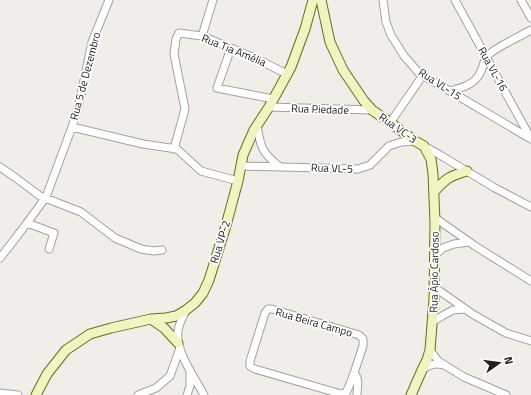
<svg xmlns="http://www.w3.org/2000/svg" width="531" height="395" font-family="'Titillium Web',sans-serif">
  <style>
    .lines { fill: none; stroke-linecap: round; stroke-linejoin: round }
    .street-casing { stroke: #a2a2a2; stroke-width: 9 }
    .secondary-casing { stroke: #637011; stroke-width: 11 }
    .street { stroke: #fff; stroke-width: 7 }
    .secondary { stroke: #f0f4c3; stroke-width: 9 }
    .labels { text-anchor: middle; dominant-baseline: central; stroke-width: 3.5; stroke-linejoin: round; paint-order: stroke }
    .street-label { font-size: 11px; fill: #212121; stroke: #fff }
  </style>
  <rect width="100%" height="100%" fill="#f1eee9"/>
  <g class="lines">
    <g class="street-casing">
      <path id="street" d="M 383,0 L 386,22 L 391,35 L 404,56 L 419,73 L 531,139
        M 455,0 L 531,139
        M 521,0 L 531,18
        M 202,36 L 213,0
        M 231,48 L 217,88 L 273,99
        M 450,91 C 461,88 473,85 479,75 C 483,69 483,61 488,55 C 498,46 519,37 531,30
        M 269,107 L 372,110
        M 390,123 L 423,75
        M 257,125 C 260,146 262,153 279,166
        M 72,127 L 143,144 L 177,149 L 201,171 L 238,181
        M 424,146 L 440,155 L 495,188 L 531,207
        M 174,149 L 185,109 L 174,54 L 176,39 L 179,33 L 202,36 L 257,59 L 287,74
        M 241,166 L 358,169 L 370,165 L 389,146 L 401,142 L 415,141
        M 0,167 L 16,178 L 40,196 L 81,212 L 115,238 L 141,249 L 154,251 L 162,250
        M 434,217 L 475,246 L 531,281
        M 27,223 L 54,233 L 49,249
        M 434,256 L 443,248 L 454,244 L 469,242
        M 0,258 L 11,244 L 27,223 L 46,197 L 72,127 L 79,104 L 92,42 L 109,0
        M 434,287 L 474,315 L 506,333 L 531,341
        M 186,310 C 183,317 179,323 178,331 C 175,351 195,378 204,395
        M 432,322 L 442,316 L 453,310 L 465,309
        M 430,350 L 438,361 L 464,377 L 506,395
        M 422,370 C 429,364 435,363 444,365
        M 354,373 L 350,384 L 346,393 L 341,394 L 255,369 L 250,366 L 250,361 L 265,313 L 268,309 L 272,309 L 359,335 L 363,339 L 363,346 L 354,373 C 360,379 357,387 357,395
        M 0,393 L 18,395
        M 138,395 L 156,388 L 170,376 L 180,348
        M 187,395 L 190,386 L 190,372"/>
    </g>
    <g class="secondary-casing">
      <path id="secondary" d="M 321,0 L 330,42 L 343,70 L 364,101 L 372,110 L 395,126 L 415,141 L 424,146 L 431,159 L 433,174 L 435,222 L 434,299 L 430,350 L 427,360 L 422,370 L 411,395
        M 434,192 C 446,178 450,176 467,171
        M 151,319 L 164,328 L 178,343
        M 36,395 L 47,374 L 66,350 L 90,334 L 111,328 L 151,319 L 166,318 L 176,316 L 186,310 L 195,303 L 203,293 L 209,280 L 225,229 L 238,181 L 243,155 L 254,130 L 269,107 L 291,67 L 305,29 L 313,0"/>
    </g>
    <use href="#street" class="street"/>
    <use href="#secondary" class="secondary"/>
  </g>
  <g class="labels">
    <g class="street-label">
      <text transform="translate(234 50) rotate(22)">Rua Tia Amélia</text>
      <text transform="translate(493 69) rotate(61)">Rua VL-16</text>
      <text transform="translate(85 76) rotate(-75)">Rua 5 de Dezembro</text>
      <text transform="translate(440 84) rotate(33)">Rua VL-15</text>
      <text transform="translate(320 109) rotate(2)">Rua Piedade</text>
      <text transform="translate(398 128) rotate(35)">Rua VC-3</text>
      <text transform="translate(332 168) rotate(2)">Rua VL-5</text>
      <text transform="translate(220 242) rotate(-73)">Rua VP-2</text>
      <text transform="translate(434 272) rotate(-89)">Rua Ápio Cardoso</text>
      <text transform="translate(314 322) rotate(16)">Rua Beira Campo</text>
    </g>
  </g>
  <g transform="translate(499 363) rotate(76)" stroke="#ffffff" stroke-width="3" paint-order="stroke">
  <path d="M0-3L7 15L0 10L-7 15Z" fill="#212121"/>
  <text y="-6" font-size="11" font-weight="bold" text-anchor="middle" fill="#212121">N</text>
  </g>
</svg>
